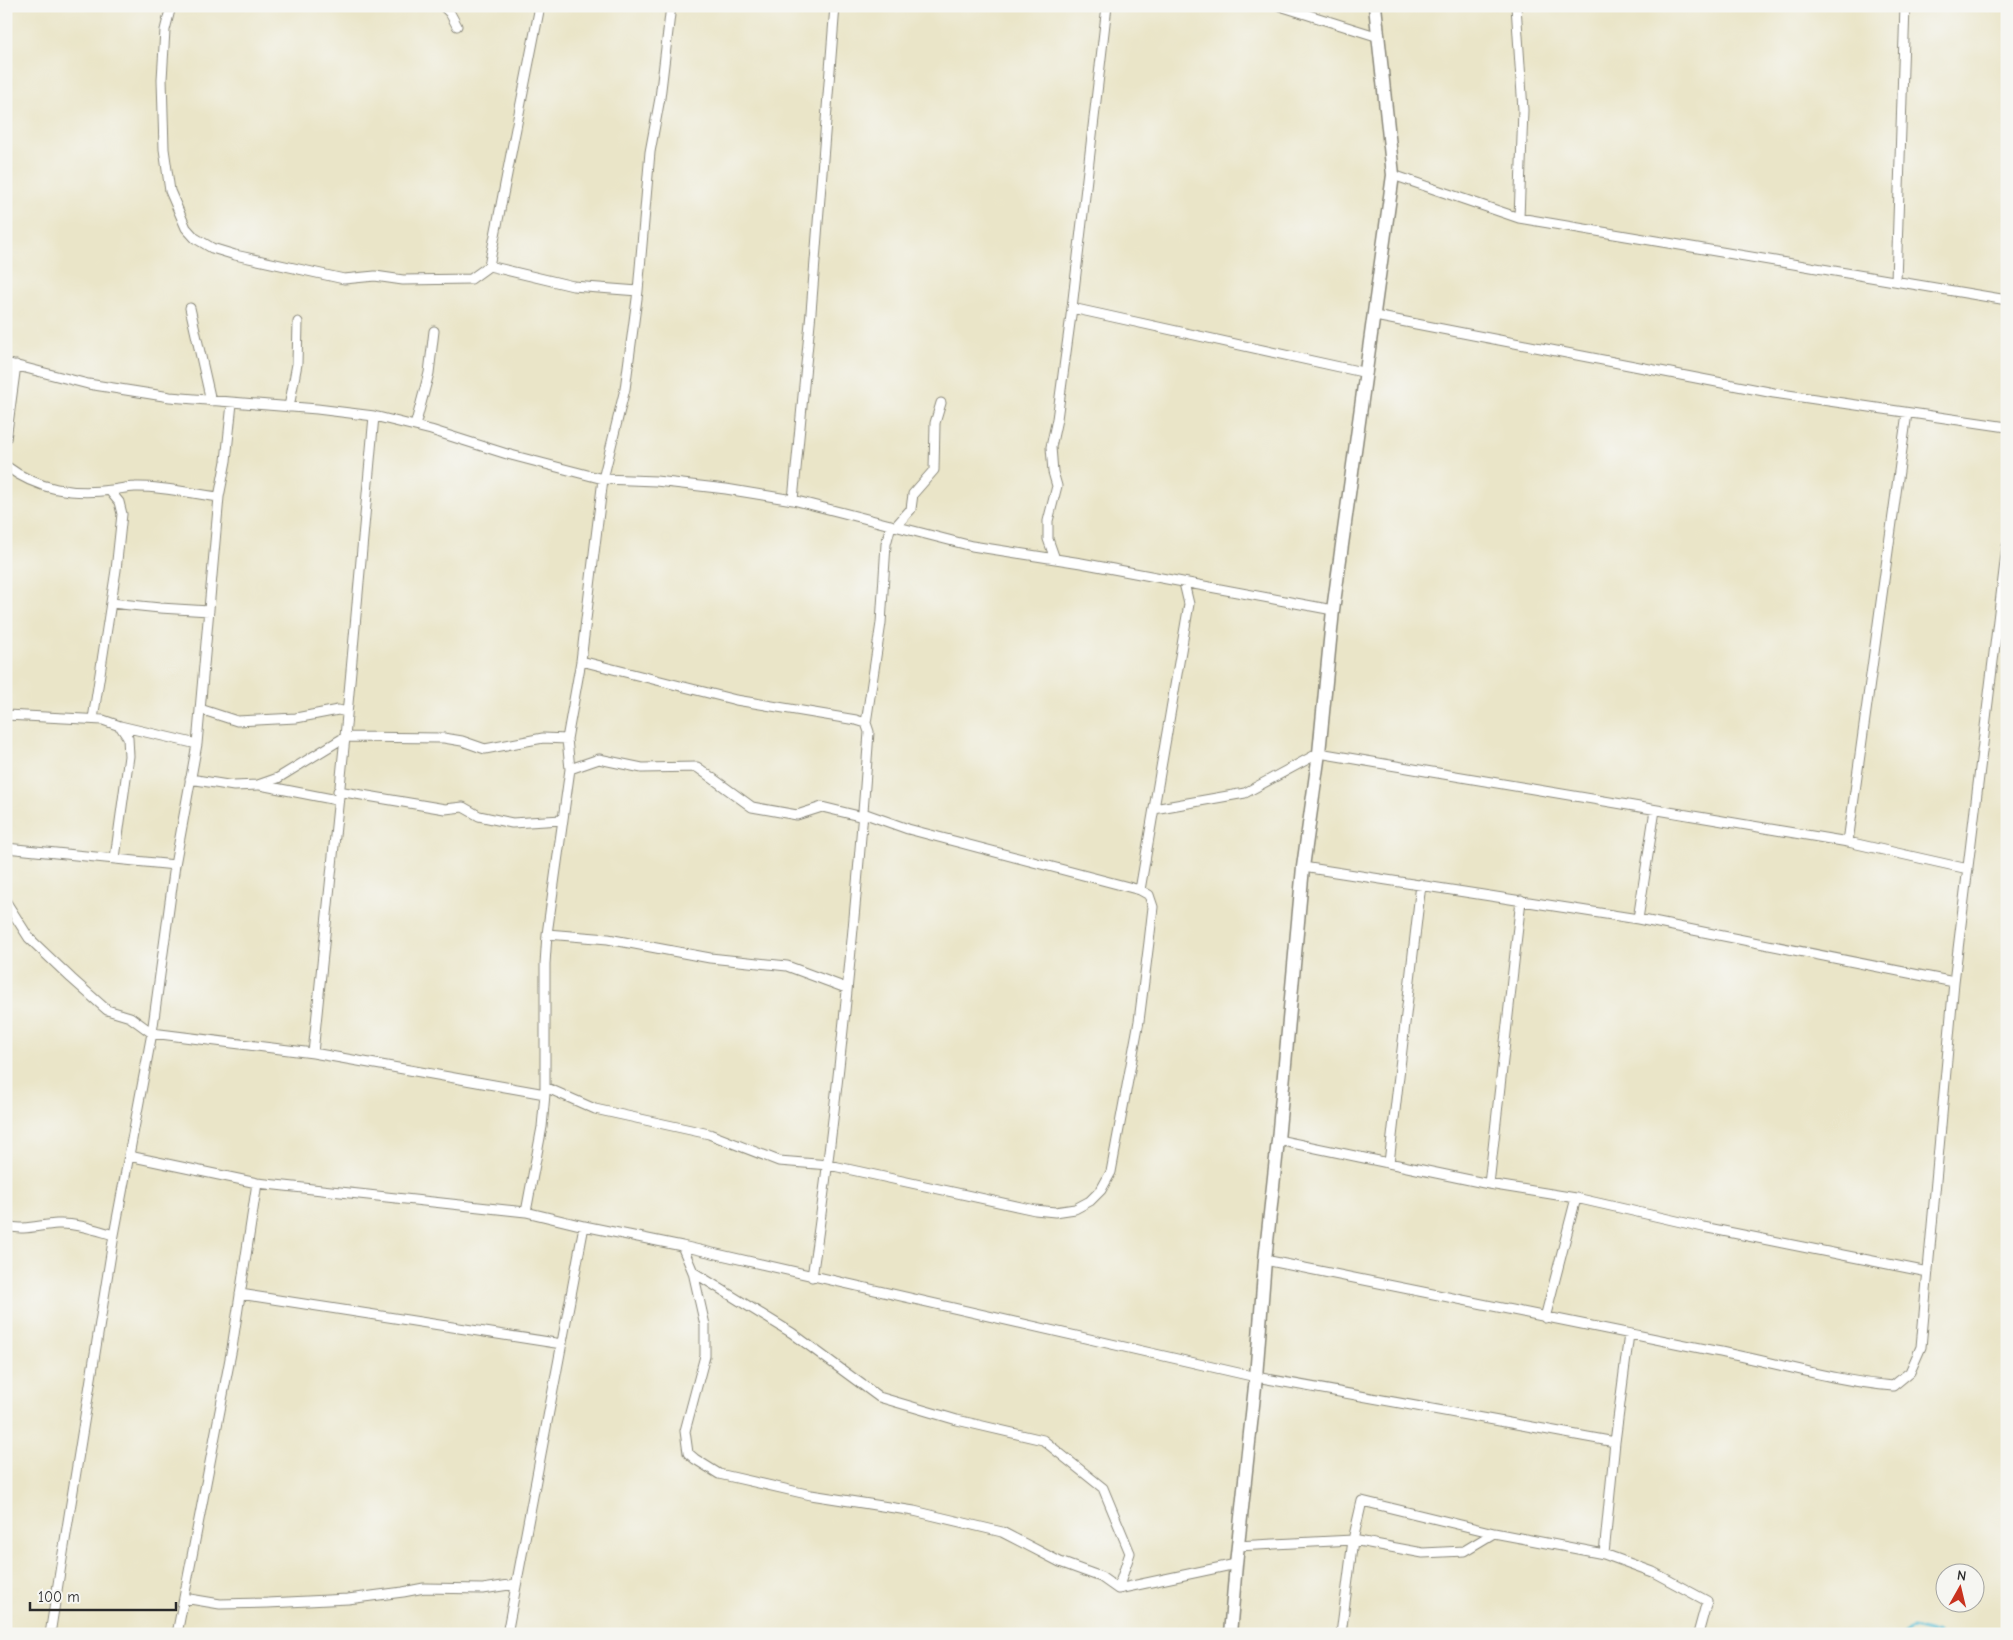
<svg xmlns="http://www.w3.org/2000/svg" width="2013" height="1640" font-family="'Comic Neue',sans-serif">
  <style>
    .lines { fill: none; stroke-linecap: round; stroke-linejoin: round }
    .stream { stroke: #58bfd5; stroke-width: 3 }
    .street-casing { stroke: #8a887a; stroke-width: 11 }
    .secondary-casing { stroke: #8a887a; stroke-width: 15 }
    .street { stroke: #fff; stroke-width: 9 }
    .secondary { stroke: #fff; stroke-width: 12 }
  </style>
  <rect width="100%" height="100%" fill="#f6f6f2"/>
  <filter id="ink" filterUnits="userSpaceOnUse"><feTurbulence type="fractalNoise" baseFrequency=".02" numOctaves="2"/><feDisplacementMap in="SourceGraphic" scale="10" xChannelSelector="R" yChannelSelector="G"/><feConvolveMatrix kernelMatrix="1 2 1 2 8 2 1 2 1" color-interpolation-filters="sRGB"/></filter>
  <filter id="wash" filterUnits="userSpaceOnUse"><feTurbulence type="fractalNoise" baseFrequency=".0096" numOctaves="4" result="noise"/><feDisplacementMap in="SourceGraphic" scale="20" xChannelSelector="R" yChannelSelector="G"/><feGaussianBlur stdDeviation="1.12" result="paint"/><feColorMatrix in="noise" values="0 0 0 0 0 0 0 0 0 0 0 0 0 0 0 0 0 1.4 0 .05"/><feComposite in="paint" operator="in"/></filter>
  <g filter="url(#wash)">
    <rect width="100%" height="100%" fill="#eae5c8"/>
    <g class="lines">
      <path class="stream" d="M 1904,1634 L 1913,1627 L 1939,1634"/>
    </g>
  </g>
  <g filter="url(#ink)">
    <g class="lines">
      <g class="street-casing">
        <path id="street" d="M 171,6 L 165,30 L 162,79 L 164,149 L 170,191 L 186,228 L 195,238 L 212,248 L 235,255 L 344,279 L 375,276 L 403,280 L 471,279 L 489,266 L 573,286 L 638,291
          M 443,6 L 450,13 L 457,26
          M 1280,6 L 1379,37
          M 1516,6 L 1523,110 L 1519,218
          M 1393,175 L 1519,218 L 2007,300
          M 489,266 L 540,6
          M 1896,281 L 1905,6
          M 190,308 L 211,401
          M 1072,308 L 1367,373
          M 1375,316 L 1774,393 L 2007,427
          M 6,363 L 88,384 L 170,397 L 317,409 L 374,416 L 431,430 L 507,454 L 603,479 L 656,481 L 726,489 L 793,500 L 972,546 L 1081,563 L 1333,610
          M 289,407 L 297,364 L 298,322
          M 415,426 L 429,373 L 434,331
          M 6,439 L 16,365
          M 6,466 C 38,490 73,495 112,490 C 120,489 128,487 135,487 C 164,486 192,494 219,497
          M 793,500 L 811,312 L 835,6
          M 896,526 L 911,509 L 913,494 L 934,470 L 935,423 L 941,403
          M 1055,559 L 1048,539 L 1048,521 L 1057,486 L 1053,472 L 1051,447 L 1057,419 L 1072,308 L 1107,6
          M 111,603 L 160,608 L 209,611
          M 581,661 L 736,700 L 856,720 L 866,723
          M 200,709 L 237,721 L 296,718 L 338,710 L 347,712
          M 6,715 L 103,720 L 120,726 L 128,738 L 129,756 L 115,858
          M 93,719 L 116,570 L 122,514 L 119,502 L 110,491
          M 120,726 L 197,744
          M 570,769 L 599,759 L 642,768 L 697,767 L 752,807 L 797,815 L 822,807 L 863,817
          M 190,779 L 234,786 L 258,785 L 278,778 L 345,737 L 444,738 L 462,741 L 485,749 L 543,738 L 567,739
          M 260,785 L 337,800
          M 338,791 L 445,809 L 463,807 L 479,816 L 512,823 L 562,820
          M 1154,809 L 1245,793 L 1319,753 L 1848,842 L 1968,869
          M 1848,842 L 1907,413
          M 6,848 L 175,865
          M 1303,867 L 1638,919 L 1954,982
          M 1140,890 L 1189,604 L 1184,583
          M 6,902 L 29,938 L 71,978 L 107,1010 L 130,1017 L 152,1033 L 313,1053 L 545,1094
          M 1638,919 L 1655,810
          M 547,934 L 608,939 L 710,958 L 787,966 L 846,988
          M 313,1053 L 345,737 L 374,416
          M 545,1087 L 595,1109 L 709,1134 L 779,1161 L 829,1165 L 1035,1210 L 1055,1212 L 1075,1209 L 1090,1201 L 1101,1190 L 1111,1172 L 1139,1021 L 1149,942 L 1153,907 L 1149,895 L 1140,890 L 908,829 L 863,813
          M 1278,1140 L 1489,1184 L 1576,1198 L 1703,1227 L 1928,1272
          M 129,1156 L 257,1183 L 526,1212 L 584,1226 L 682,1246 L 1256,1377 L 1615,1442
          M 1389,1163 L 1421,884
          M 1489,1184 L 1521,900
          M 526,1212 L 542,1127 L 545,1094 L 545,964 L 547,934 L 570,769 L 567,739 L 581,661 L 603,479 L 625,389 L 638,291 L 650,152 L 660,98 L 671,6
          M 6,1226 C 24,1231 39,1225 57,1224 C 76,1223 96,1230 114,1235
          M 682,1246 L 693,1272 L 705,1325 L 705,1356 L 685,1431 L 688,1453 L 695,1459 L 719,1474 L 811,1495 L 914,1511 L 1002,1532 L 1060,1562 L 1101,1577 L 1118,1589 L 1236,1564
          M 1265,1260 C 1415,1291 1565,1322 1715,1351 C 1775,1362 1833,1381 1893,1386 L 1910,1372 L 1921,1347 L 1954,982 L 2007,546
          M 693,1272 L 792,1333 L 879,1397 L 957,1420 L 1043,1440 L 1103,1488 L 1130,1553 L 1118,1589
          M 812,1277 C 839,1096 856,914 869,732 L 866,723 L 881,623 L 886,544 L 891,525
          M 240,1294 L 562,1344
          M 1545,1318 L 1576,1198
          M 1629,1334 L 1615,1442 L 1604,1554 L 1653,1572 L 1707,1601 L 1698,1634
          M 1237,1546 L 1353,1540 L 1362,1501 L 1494,1533 L 1604,1554
          M 184,1598 L 220,1604 L 268,1603 L 348,1599 L 403,1592 L 424,1588 L 483,1589 L 516,1584
          M 50,1634 L 114,1235 L 152,1033 L 175,865 L 197,744 L 219,497 L 226,461 L 232,403
          M 177,1634 L 232,1348 L 257,1183
          M 507,1634 L 584,1226
          M 1341,1634 L 1353,1540 L 1423,1553 L 1464,1551 L 1494,1533"/>
      </g>
      <g class="secondary-casing">
        <path id="secondary" d="M 1230,1634 L 1236,1564 L 1256,1377 L 1265,1260 L 1278,1140 L 1303,867 L 1319,753 L 1333,610 L 1393,175 L 1375,6"/>
      </g>
      <use href="#street" class="street"/>
      <use href="#secondary" class="secondary"/>
    </g>
  </g>
  <rect width="2013" height="1640" fill="none" stroke="#f6f6f2" stroke-width="25"/>
  <g transform="translate(1960 1588) rotate(8)"><circle r="24" fill="#f6f6f2" stroke="#a5a5a2"/>
  <path d="M0-4L9 19L0 12L-9 19Z" fill="#c8321e"/>
  <text y="-8" font-size="14" font-weight="bold" text-anchor="middle" fill="#2b2b2b">N</text>
  </g>
  <path d="M30 1602v8h146v-8" fill="none" stroke="#2b2b2b" stroke-width="2.5"/>
  <text x="38" y="1602" font-size="15" fill="#2b2b2b" stroke="#f6f6f2" stroke-width="4" paint-order="stroke">100 m</text>
</svg>
